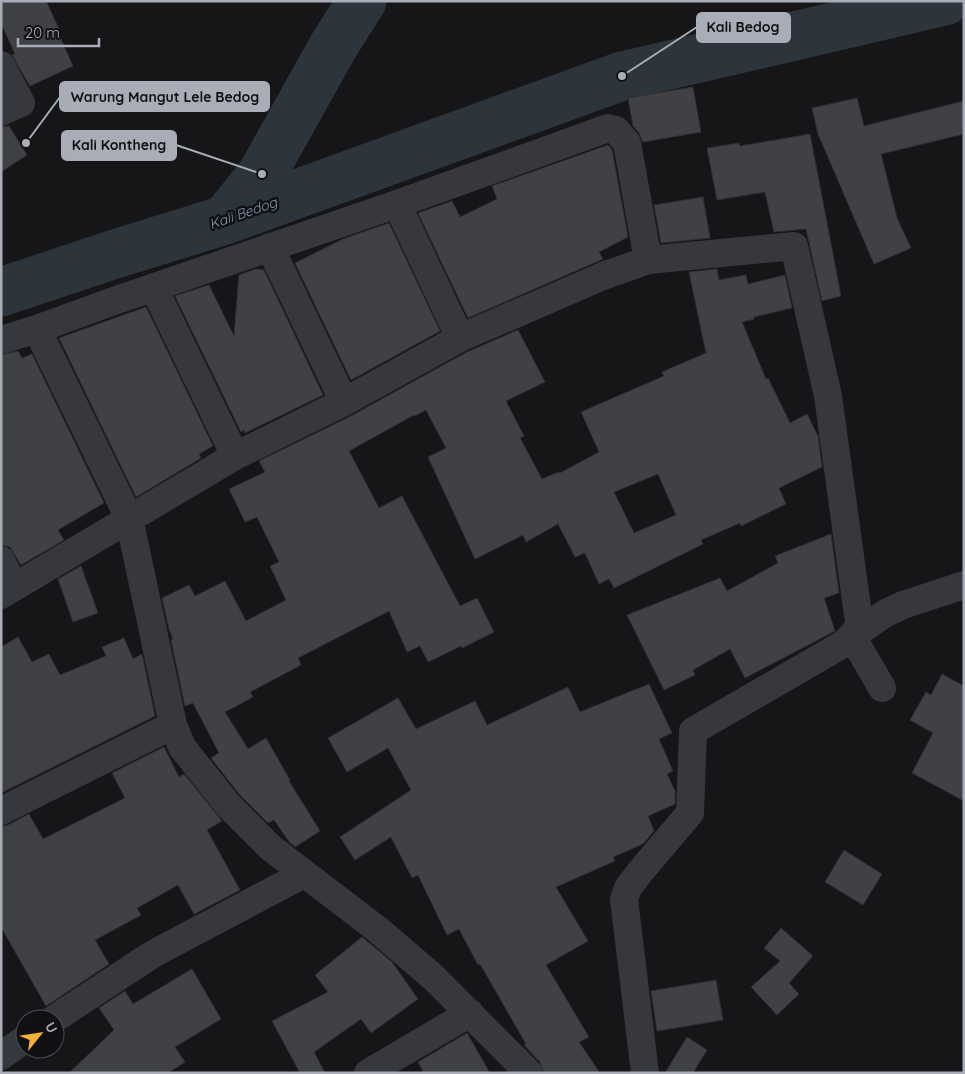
<svg xmlns="http://www.w3.org/2000/svg" width="965" height="1074" font-family="Quicksand,sans-serif">
  <style>
    .lines { fill: none; stroke-linecap: round; stroke-linejoin: round }
    .river { stroke: #2c353c; stroke-width: 49 }
    .building { fill: #404145; stroke: #303034; fill-rule: evenodd }
    .minor { stroke: #37383d; stroke-width: 28 }
    .labels { text-anchor: middle; dominant-baseline: central; stroke-width: 5; stroke-linejoin: round; paint-order: stroke }
    .water-label { font-size: 14px; font-style: italic; fill: #7f9bb3; stroke: #111113 }
    .leader { fill: none; stroke: #a8adb8; stroke-width: 2 }
    .callout-dot { fill: #a8adb8; stroke: #111113; stroke-width: 2 }
    .callout { fill: #a8adb8; stroke: #a8adb8; stroke-width: 2 }
    .callout-label { font-size: 14px; text-anchor: middle; font-weight: bold; fill: #111 }
  </style>
  <rect width="100%" height="100%" fill="#161618"/>
  <g class="lines">
    <path class="river" d="M 225,220 L 262,174 L 334,45 L 362,1
      M 1,292 L 112,255 L 225,220 L 622,76 L 945,1"/>
  </g>
  <path class="building" d="M 1,1 L 41,1 L 47,3 L 59,29 L 57,30 L 73,66 L 30,86 L 12,55 L 15,54 L 1,23 Z
    M 693,87 L 701,132 L 643,142 L 639,133 L 633,126 L 628,98 Z
    M 857,98 L 864,126 L 964,101 L 964,134 L 881,154 L 897,218 L 911,248 L 874,264 L 818,134 L 812,108 Z
    M 9,126 L 27,155 L 1,172 L 1,127 Z
    M 810,134 L 841,296 L 822,301 L 806,229 L 774,232 L 765,192 L 717,200 L 707,148 L 739,143 L 740,146 Z
    M 608,145 L 612,150 L 628,237 L 599,252 L 603,259 L 468,318 L 418,213 L 452,201 L 460,217 L 497,199 L 492,186 Z
    M 703,197 L 710,238 L 661,243 L 654,205 Z
    M 389,223 L 440,331 L 351,380 L 295,263 L 343,239 Z
    M 256,269 L 264,270 L 323,395 L 245,433 L 244,430 L 241,432 L 175,296 L 209,285 L 234,336 L 239,275 Z
    M 717,269 L 719,280 L 746,275 L 748,284 L 785,275 L 792,308 L 754,317 L 754,319 L 742,322 L 766,379 L 768,378 L 790,423 L 807,414 L 818,436 L 822,467 L 779,488 L 786,504 L 741,526 L 740,523 L 701,540 L 703,544 L 614,588 L 609,579 L 599,584 L 585,553 L 575,557 L 558,524 L 526,542 L 523,535 L 475,559 L 428,457 L 446,448 L 426,410 L 415,416 L 414,415 L 349,451 L 379,508 L 402,496 L 460,606 L 477,598 L 494,632 L 462,648 L 461,646 L 428,662 L 420,646 L 407,652 L 389,611 L 298,658 L 301,665 L 250,692 L 253,697 L 225,712 L 248,749 L 266,738 L 290,780 L 289,781 L 320,831 L 295,847 L 290,843 L 274,820 L 268,823 L 240,795 L 211,758 L 219,753 L 193,703 L 185,706 L 171,640 L 173,639 L 169,629 L 162,598 L 189,585 L 195,596 L 225,581 L 246,621 L 286,600 L 270,566 L 279,562 L 257,517 L 245,522 L 229,489 L 265,472 L 259,461 L 351,416 L 467,352 L 518,330 L 545,382 L 506,401 L 524,436 L 520,438 L 542,479 L 559,472 L 560,473 L 599,452 L 581,412 L 664,376 L 662,372 L 706,353 L 689,272 ZM 658,474 L 676,515 L 634,533 L 614,492 Z
    M 146,307 L 213,446 L 199,454 L 201,458 L 136,497 L 59,338 Z
    M 18,351 L 22,358 L 32,354 L 104,503 L 58,530 L 64,540 L 21,565 L 10,547 L 1,545 L 1,355 Z
    M 831,534 L 839,593 L 824,598 L 835,631 L 745,678 L 730,649 L 693,670 L 695,675 L 664,690 L 627,615 L 720,578 L 727,591 L 778,563 L 775,556 Z
    M 81,566 L 98,613 L 73,622 L 58,579 Z
    M 18,637 L 32,662 L 49,654 L 60,675 L 106,656 L 102,647 L 124,638 L 133,659 L 142,654 L 155,716 L 1,793 L 1,647 Z
    M 942,674 L 964,686 L 964,801 L 912,773 L 933,733 L 910,720 L 926,692 L 931,695 Z
    M 649,684 L 672,733 L 659,739 L 673,771 L 667,774 L 675,791 L 675,804 L 648,816 L 654,831 L 643,844 L 613,857 L 615,861 L 556,887 L 588,941 L 546,965 L 589,1037 L 579,1042 L 600,1073 L 544,1073 L 540,1062 L 524,1045 L 526,1044 L 480,964 L 478,965 L 459,929 L 447,935 L 418,875 L 412,878 L 391,837 L 355,860 L 340,837 L 411,790 L 388,748 L 347,772 L 328,738 L 398,698 L 416,729 L 475,701 L 487,725 L 568,687 L 580,712 Z
    M 164,747 L 179,777 L 184,774 L 222,821 L 207,830 L 240,890 L 194,914 L 178,885 L 137,908 L 141,915 L 95,940 L 109,964 L 46,1006 L 1,927 L 1,826 L 8,825 L 29,814 L 43,839 L 125,798 L 112,773 Z
    M 844,850 L 882,874 L 863,905 L 825,882 Z
    M 781,928 L 813,956 L 789,983 L 799,994 L 777,1015 L 751,987 L 780,961 L 764,948 Z
    M 362,937 L 392,962 L 418,999 L 371,1033 L 361,1019 L 314,1052 L 325,1073 L 300,1073 L 272,1021 L 328,992 L 315,975 Z
    M 192,969 L 221,1019 L 175,1047 L 185,1062 L 168,1073 L 69,1073 L 114,1030 L 99,1008 L 125,991 L 133,1004 Z
    M 716,980 L 723,1020 L 657,1031 L 651,991 Z
    M 467,1033 L 490,1073 L 424,1073 L 418,1062 Z
    M 687,1037 L 707,1050 L 693,1073 L 665,1073 Z"/>
  <g class="lines">
    <path class="minor" d="M 1,65 L 21,103 L 1,112
      M 397,204 L 460,338
      M 270,247 L 344,402
      M 154,288 L 235,456
      M 37,329 L 129,518 L 173,725 L 182,747 L 228,805 L 271,848 L 377,929 L 433,977 L 529,1073
      M 1,340 L 37,329 L 111,302 L 397,204 L 608,128 L 616,130 L 627,143 L 648,260
      M 1,560 L 14,587
      M 1,595 L 235,456 L 344,402 L 460,338 L 603,276 L 648,260 L 794,246 L 828,396 L 859,622 L 857,630 L 845,643 L 693,731 L 690,813 L 640,872 L 628,888 L 624,899 L 645,1073
      M 882,688 L 852,636 L 886,613 L 903,605 L 964,585
      M 1,811 L 173,725
      M 54,1019 L 153,954 L 304,874
      M 1,1056 L 25,1039
      M 368,1073 L 470,1013"/>
  </g>
  <g class="labels">
    <g class="water-label">
      <text transform="translate(243 213) rotate(-19)">Kali Bedog</text>
    </g>
  </g>
  <path class="leader" d="M622 76L697 27M26 143L60 97M262 174L176 145"/>
  <g class="callout-dot">
    <circle cx="622" cy="76" r="5"/>
    <circle cx="26" cy="143" r="5"/>
    <circle cx="262" cy="174" r="5"/>
  </g>
  <g class="callout">
    <rect x="697" y="13" width="93" height="29" rx="5"/>
    <rect x="60" y="82" width="209" height="29" rx="5"/>
    <rect x="62" y="131" width="114" height="29" rx="5"/>
  </g>
  <g class="callout-label">
    <text x="743" y="32">Kali Bedog</text>
    <text x="165" y="102">Warung Mangut Lele Bedog</text>
    <text x="119" y="150">Kali Kontheng</text>
  </g>
  <rect width="965" height="1074" fill="none" stroke="#a8adb8" stroke-width="5"/>
  <g transform="translate(40 1034) rotate(60)"><circle r="24" fill="#111113" stroke="#4d4f55"/>
  <path d="M0-4L9 19L0 12L-9 19Z" fill="#f2b134"/>
  <text y="-8" font-size="14" font-weight="bold" text-anchor="middle" fill="#a8adb8">U</text>
  </g>
  <path d="M18 38v8h81v-8" fill="none" stroke="#a8adb8" stroke-width="2.5"/>
  <text x="25" y="38" font-size="15" fill="#a8adb8" stroke="#111113" stroke-width="4" paint-order="stroke">20 m</text>
</svg>
